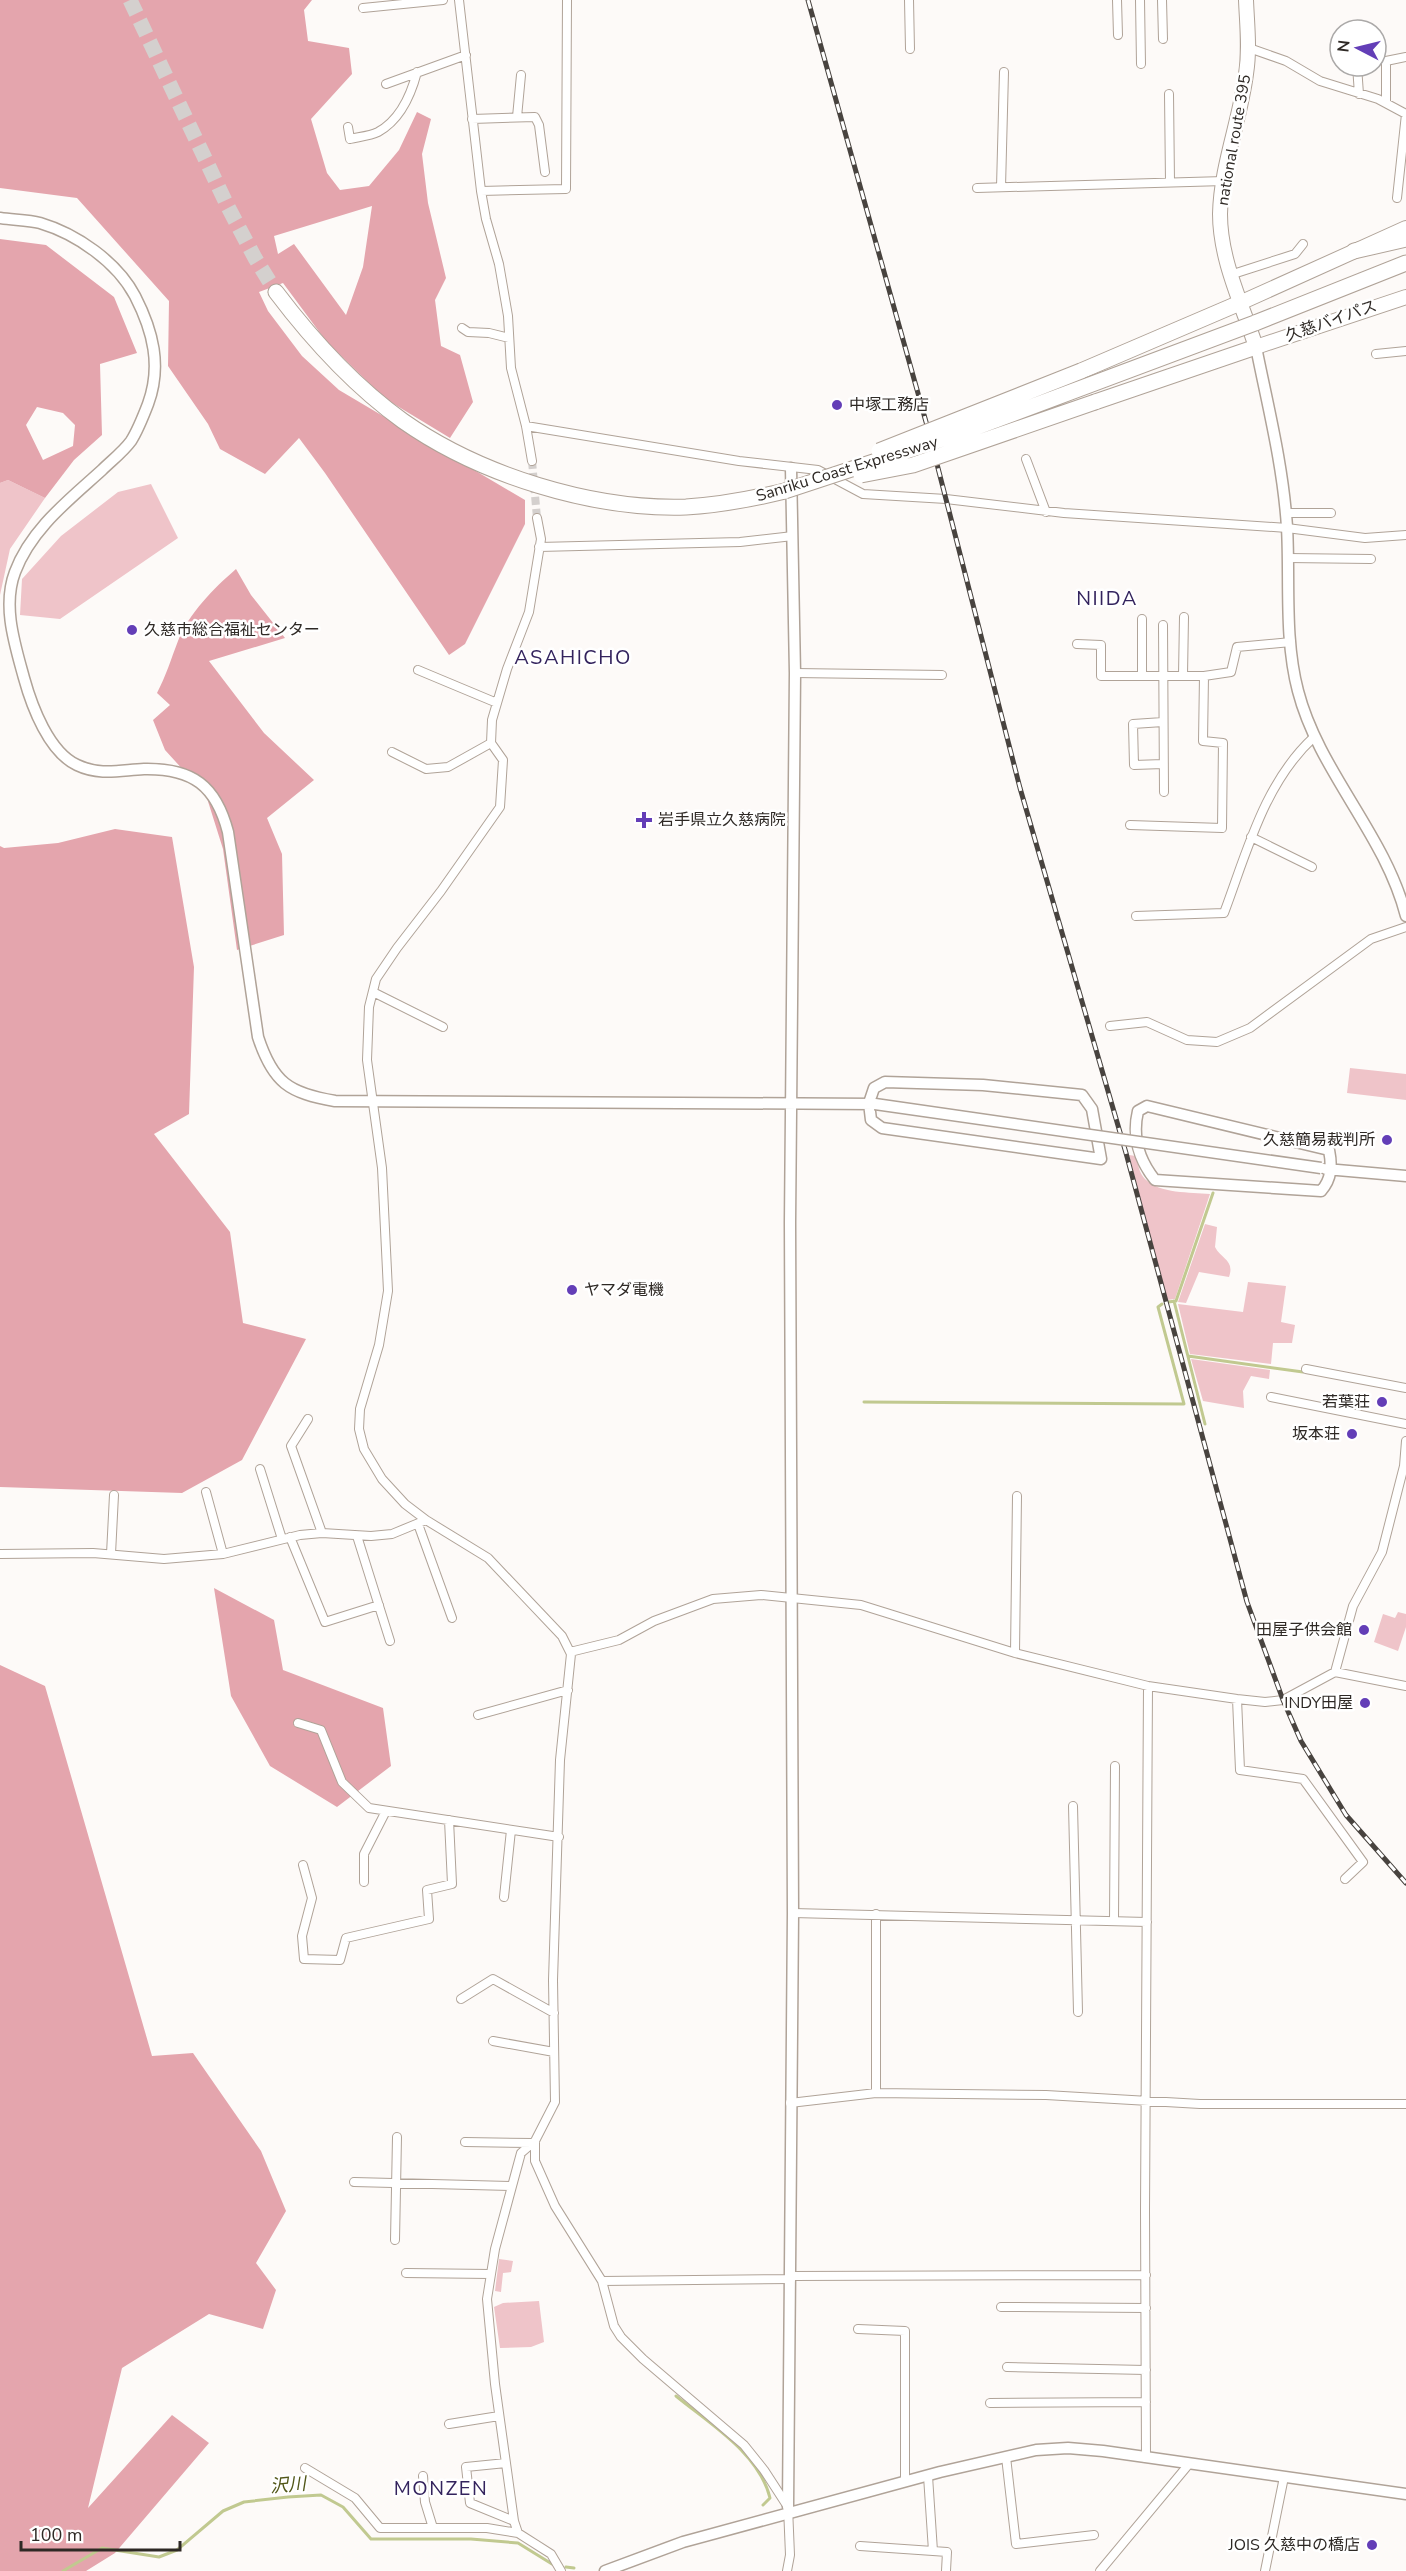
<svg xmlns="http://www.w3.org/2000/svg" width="1406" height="2571" font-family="'Nunito Sans','Noto Sans JP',sans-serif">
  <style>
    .green { fill: #efc4c9 }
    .forest { fill: #e4a5ad; fill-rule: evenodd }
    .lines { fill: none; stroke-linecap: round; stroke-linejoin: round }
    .stream { stroke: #c1c990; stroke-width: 3 }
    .minor-tunnel { stroke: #d4d0ce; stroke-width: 8; stroke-dasharray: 8 4; stroke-linecap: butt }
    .motorway-tunnel { stroke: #d4d0ce; stroke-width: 15; stroke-dasharray: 15 8; stroke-linecap: butt }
    .minor-casing { stroke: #b0a398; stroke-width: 10 }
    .tertiary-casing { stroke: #b0a398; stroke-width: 13 }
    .trunk-casing { stroke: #b0a398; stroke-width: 16 }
    .motorway-casing { stroke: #b0a398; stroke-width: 17 }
    .minor { stroke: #fff; stroke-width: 8 }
    .tertiary { stroke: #fff; stroke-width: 10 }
    .trunk { stroke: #fff; stroke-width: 14 }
    .motorway { stroke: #fff; stroke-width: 15 }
    .rail-casing { stroke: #48433f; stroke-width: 5 }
    .rail { stroke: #fff; stroke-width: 3; stroke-dasharray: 9; stroke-linecap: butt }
    .tertiary-bridge-casing { stroke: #b0a398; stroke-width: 13; stroke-linecap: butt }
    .motorway-bridge-casing { stroke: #b0a398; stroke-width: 17; stroke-linecap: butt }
    .tertiary-bridge { stroke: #fff; stroke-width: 10 }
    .motorway-bridge { stroke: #fff; stroke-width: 15 }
    .poi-dot { fill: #633eb7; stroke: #fff; stroke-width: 2 }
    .labels { text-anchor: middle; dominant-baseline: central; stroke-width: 5; stroke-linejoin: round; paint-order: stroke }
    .street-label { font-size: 16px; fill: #2e2925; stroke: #fff }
    .poi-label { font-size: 16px; fill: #2e2925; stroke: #fff; text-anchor: end }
    .water-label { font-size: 18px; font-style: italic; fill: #525719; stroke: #fff }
    .quarter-label { font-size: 20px; letter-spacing: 1.5px; fill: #33235d; stroke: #fff }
  </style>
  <rect width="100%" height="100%" fill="#fdfaf8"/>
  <path class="green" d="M 8,480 L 45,498 L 10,549 L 0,595 L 0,483 Z
    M 151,484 L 178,538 L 60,619 L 20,615 L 22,579 L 61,536 L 118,492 Z
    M 1350,1068 L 1406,1074 L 1406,1100 L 1347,1093 Z
    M 1129,1155 L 1136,1156 C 1138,1164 1139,1173 1145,1179 C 1160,1194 1190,1192 1210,1194 L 1175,1299 L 1167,1300 Z
    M 1205,1224 L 1217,1227 L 1215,1247 C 1221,1259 1235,1260 1229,1277 L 1199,1272 L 1186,1303 L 1178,1302 Z
    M 1248,1282 L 1286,1286 L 1281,1322 L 1295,1325 L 1292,1343 L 1273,1343 L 1271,1364 L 1190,1354 L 1178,1304 L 1243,1312 Z
    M 1191,1359 L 1270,1370 L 1269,1379 L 1251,1376 L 1243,1391 L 1244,1408 L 1203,1401 Z
    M 1398,1612 L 1406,1614 L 1406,1627 L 1398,1651 L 1374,1642 L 1383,1614 L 1395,1618 Z
    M 499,2259 L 513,2261 L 511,2272 L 503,2273 L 501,2292 L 495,2291 Z
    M 539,2301 L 544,2342 L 531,2347 L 500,2348 L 494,2307 L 503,2303 Z"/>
  <path class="forest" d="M 0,0 L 312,0 L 304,10 L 308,41 L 349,48 L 352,74 L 311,119 L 327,173 L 340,190 L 369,186 L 399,150 L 417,112 L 431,119 L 422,154 L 428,203 L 446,278 L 435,300 L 441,346 L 460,355 L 473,402 L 450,438 L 384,398 L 326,341 L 283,283 L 259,292 L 268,311 L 302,356 L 339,390 L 525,500 L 525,524 L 465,644 L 449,655 L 325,473 L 299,438 L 265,474 L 220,449 L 208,424 L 168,366 L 169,301 L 77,198 L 0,188 ZM 372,206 L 363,267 L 346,315 L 294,244 L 278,254 L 274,236 Z
    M 0,239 L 46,245 L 114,297 L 137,353 L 100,364 L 102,435 L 74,460 L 45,498 L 8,480 L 0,483 ZM 37,407 L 63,413 L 75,425 L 73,446 L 43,460 L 26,425 Z
    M 236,569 L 251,595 L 285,638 L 209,661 L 264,733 L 314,780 L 267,818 L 282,854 L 284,935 L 237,950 L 223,849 L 206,795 L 165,750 L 153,720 L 170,705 L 157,693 C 166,676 171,659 178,641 C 189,613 214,588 236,569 Z
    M 115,829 L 172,837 L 194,967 L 189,1114 L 154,1134 L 230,1232 L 243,1323 L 306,1339 L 242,1460 L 182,1493 L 0,1487 L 0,846 L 4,848 L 58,843 Z
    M 214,1588 L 274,1620 L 283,1670 L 383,1708 L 391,1766 L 337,1807 L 270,1766 L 231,1696 Z
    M 0,1665 L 45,1686 L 152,2056 L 193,2053 L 261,2151 L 286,2211 L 256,2263 L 276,2290 L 263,2329 L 209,2314 L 122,2368 L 88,2508 L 172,2415 L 209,2443 L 115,2553 L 86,2571 L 0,2571 Z"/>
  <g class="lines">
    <path class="stream" d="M 1174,1301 L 1205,1424
      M 1168,1302 L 1176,1301 L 1213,1193
      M 1188,1356 L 1303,1372
      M 864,1402 L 1184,1404 L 1158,1307 L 1162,1304
      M 676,2396 C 710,2424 759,2453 770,2498 L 763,2505
      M 566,2567 L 574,2568
      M 63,2571 L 102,2548 L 159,2557 L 177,2550 L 223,2511 L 244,2502 L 288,2497 L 321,2495 L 343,2507 L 371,2539 L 471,2539 L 518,2543 L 552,2564"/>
    <path class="minor-tunnel" d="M 532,461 L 537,518"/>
    <path class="motorway-tunnel" d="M 130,0 L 228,207 L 255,258 L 276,292"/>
    <g class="minor-casing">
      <path id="minor" d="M 459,0 L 481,191 L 486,219 L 499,264 L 508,316 L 511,368 L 526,426 L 532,461
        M 909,0 L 910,49
        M 1117,0 L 1118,35
        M 1140,0 L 1141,64
        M 1162,0 L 1163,39
        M 363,8 L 443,0
        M 1249,48 L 1286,61 L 1320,81 L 1378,99 L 1406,114
        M 1357,66 L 1359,94
        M 386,84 L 466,55
        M 1169,94 L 1170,182
        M 1386,103 L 1386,61 L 1406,57
        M 517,117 L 521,75
        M 472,119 L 535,117 L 539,125 L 545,172
        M 348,127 L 350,139 C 358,137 370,136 378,132 C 400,120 411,95 417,72
        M 1001,187 L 1004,72
        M 977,188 L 1224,181
        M 481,191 L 566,189 L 567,0
        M 1397,198 L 1406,114
        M 1230,275 L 1295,254 L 1303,244
        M 462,328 L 468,332 L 489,333 L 509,338
        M 1376,354 L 1406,351
        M 526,426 L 739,461 L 818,470 L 863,494 L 946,499 L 1064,513 L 1287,528 L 1365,538 L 1406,535
        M 1026,459 L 1046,512
        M 1286,513 L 1331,513
        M 537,518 L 541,539 L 529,612 L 507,669 L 492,720 L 491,743 L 503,760 L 500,807 L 441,891 L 397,948 L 376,979 L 369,1007 L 367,1060 L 382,1168 L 388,1291 L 379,1345 L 360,1409 L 359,1429 L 364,1449 L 382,1479 L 405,1504 L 426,1520 L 488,1558 L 562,1636 L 571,1654 L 560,1760 L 553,1980 L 555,2102 L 535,2141 L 535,2161 L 555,2206 L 602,2281 L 614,2326 L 621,2337 L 643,2359 L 744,2445 L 764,2470 L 788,2507 L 790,2555 L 787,2571
        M 539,547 L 740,542 L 793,536
        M 1288,558 L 1371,559
        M 1163,625 L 1164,792
        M 1077,644 L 1101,645 L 1101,676 L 1204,676 L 1231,672 L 1237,647 L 1291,642
        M 418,670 L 497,703
        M 795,673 L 942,675
        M 1142,675 L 1142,619
        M 1183,675 L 1184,617
        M 1163,722 L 1133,724 L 1134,765 L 1163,764
        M 392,752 L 426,769 L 448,767 L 491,743
        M 1130,825 L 1222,828 L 1223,743 L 1203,741 L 1204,676
        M 1251,837 L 1312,867
        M 1136,916 L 1224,913 C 1247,852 1264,783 1314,737
        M 373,992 L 443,1027
        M 1110,1026 L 1147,1022 L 1187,1040 L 1217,1042 L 1250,1028 L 1371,939 L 1406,927
        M 1306,1369 L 1406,1388
        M 1271,1397 L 1406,1424
        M 308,1419 L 291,1446 L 322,1533
        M 260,1469 L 282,1539
        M 206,1492 L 223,1554
        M 418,1524 L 452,1618
        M 357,1536 L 390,1641
        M 290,1537 L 325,1622 L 379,1605
        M 0,1554 L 93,1553 L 164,1559 L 223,1554 L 300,1535 L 322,1533 L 371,1536 L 392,1534 L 426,1520
        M 111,1554 L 114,1495
        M 570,1652 L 619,1640 L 654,1621 L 713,1599 L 761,1595 L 861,1605 L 1015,1653 L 1148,1686 L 1237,1699 L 1265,1702 L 1283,1700 L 1335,1672 L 1406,1686
        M 1015,1653 L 1017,1496
        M 1335,1672 L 1353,1606 L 1382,1552 L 1404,1466 L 1406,1441
        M 1237,1699 L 1240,1770 L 1303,1779 L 1363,1862 L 1345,1879
        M 478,1715 L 568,1690
        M 298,1723 L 321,1730 L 342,1782 L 369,1808 L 559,1837
        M 1073,1806 L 1078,2012
        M 303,1865 L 312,1898 L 302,1936 L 304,1959 L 340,1960 L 346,1938 L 429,1919 L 427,1890 L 452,1884 L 449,1820
        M 364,1882 L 364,1854 L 386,1811
        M 504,1897 L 511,1830
        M 793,1913 L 1147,1922
        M 1114,1921 L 1115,1766
        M 461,1999 L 493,1979 L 554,2013
        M 493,2041 L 554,2052
        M 876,2093 L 876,1914
        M 790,2103 L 876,2093 L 1046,2095 L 1200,2104 L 1406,2104
        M 535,2141 L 521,2153 L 495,2249 L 487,2299 L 495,2384 L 514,2521 L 518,2533 L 551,2554 L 561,2571
        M 465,2142 L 533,2143
        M 354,2182 L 512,2186
        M 395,2240 L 397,2137
        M 406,2273 L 490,2274
        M 791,2276 L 1146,2275
        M 602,2281 L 791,2279
        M 1001,2307 L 1146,2308
        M 858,2329 L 905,2331 L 905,2482
        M 1007,2367 L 1146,2370
        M 990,2403 L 1146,2402
        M 449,2424 L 499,2416
        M 1006,2457 L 1016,2544 L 1094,2535
        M 1146,2458 L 1145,2210 L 1148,1686
        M 506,2463 L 466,2467 L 470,2503 L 514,2521
        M 305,2468 L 355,2498 L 380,2528 L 487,2528 L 518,2533
        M 423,2476 L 425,2502 L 433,2528
        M 928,2476 L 933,2551 L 947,2552 L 946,2571
        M 860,2546 L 933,2551
        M 1100,2571 L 1189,2464
        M 1265,2571 L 1284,2477"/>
    </g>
    <g class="tertiary-casing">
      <path id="tertiary" d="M 0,218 C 13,220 28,220 40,223 C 77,234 117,262 135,296 C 153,331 162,366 148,404 C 143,417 138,430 131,441 C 123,452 111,461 102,470 C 69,500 31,529 15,572 C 2,606 15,645 24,678 C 32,707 49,752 77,765 C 100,776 121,770 144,769 C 193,768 216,786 228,832 L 258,1037 C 273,1083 289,1093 335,1101 L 875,1104
        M 1256,347 C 1268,407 1283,465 1287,527 C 1290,580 1284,638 1298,691 C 1319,772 1385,834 1406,916
        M 885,1082 L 983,1085 L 1082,1095 L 1092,1109 L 1101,1159 L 882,1128 L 871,1120 L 869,1103 L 874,1088 Z
        M 1147,1106 L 1329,1150 C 1332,1165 1332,1179 1321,1191 L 1155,1180 C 1139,1160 1132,1136 1138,1111 Z
        M 1326,1169 L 1406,1176
        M 788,2507 L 793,1913 L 790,1223 L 795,673 L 791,468
        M 605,2571 L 683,2542 L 940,2472 L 1036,2450 L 1068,2448 L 1103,2451 L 1406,2494"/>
    </g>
    <g class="trunk-casing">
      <path id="trunk" d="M 1246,0 C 1247,25 1250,49 1246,74 C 1240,121 1221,166 1220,214 C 1220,260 1242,304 1256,347 L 1406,297
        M 1242,302 L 1406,228"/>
    </g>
    <g class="motorway-casing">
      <path id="motorway" d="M 1354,251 L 1406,239
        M 276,292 C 313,341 353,385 403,421 C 480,475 592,510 686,507 C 720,505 752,499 785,491
        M 1255,323 L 1406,263
        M 1081,371 L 1242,302
        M 1095,402 L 1256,347"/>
    </g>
    <use href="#minor" class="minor"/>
    <use href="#tertiary" class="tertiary"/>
    <use href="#trunk" class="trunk"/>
    <use href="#motorway" class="motorway"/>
    <g class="rail-casing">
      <path id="rail" d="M 808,0 L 928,429 L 1020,788 L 1126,1153 L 1247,1602 L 1283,1700 L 1301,1741 L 1346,1815 L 1406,1883"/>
    </g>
    <use href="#rail" class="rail"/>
    <g class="tertiary-bridge-casing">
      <path id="tertiary-bridge" d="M 875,1104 L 1321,1168"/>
    </g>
    <g class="motorway-bridge-casing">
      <path id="motorway-bridge" d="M 879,451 L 1081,371
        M 861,475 L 913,465 L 1095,402
        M 785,491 L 961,433 L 1255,323"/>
    </g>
    <use href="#tertiary-bridge" class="tertiary-bridge"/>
    <use href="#motorway-bridge" class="motorway-bridge"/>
  </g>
  <g class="poi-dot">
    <circle cx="837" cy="405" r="6"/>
    <circle cx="132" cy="630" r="6"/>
    <path d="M641 811h6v6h6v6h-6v6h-6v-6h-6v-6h6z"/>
    <circle cx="1387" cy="1140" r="6"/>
    <circle cx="572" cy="1290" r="6"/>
    <circle cx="1382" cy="1402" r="6"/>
    <circle cx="1352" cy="1434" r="6"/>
    <circle cx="1364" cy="1630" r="6"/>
    <circle cx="1365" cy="1703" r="6"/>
    <circle cx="1372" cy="2545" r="6"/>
  </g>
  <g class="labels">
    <g class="street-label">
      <text transform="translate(1234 140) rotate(-80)">national route 395</text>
      <text transform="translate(1331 321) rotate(-19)">久慈バイパス</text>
      <text transform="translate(847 469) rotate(-17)">Sanriku Coast Expressway</text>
    </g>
    <g class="poi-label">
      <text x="849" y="405" text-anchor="start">中塚工務店</text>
      <text x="144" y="630" text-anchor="start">久慈市総合福祉センター</text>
      <text x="658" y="820" text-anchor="start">岩手県立久慈病院</text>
      <text x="1375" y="1140">久慈簡易裁判所</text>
      <text x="584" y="1290" text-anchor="start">ヤマダ電機</text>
      <text x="1370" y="1402">若葉荘</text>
      <text x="1340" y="1434">坂本荘</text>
      <text x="1352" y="1630">田屋子供会館</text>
      <text x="1353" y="1703">INDY田屋</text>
      <text x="1360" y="2545">JOIS 久慈中の橋店</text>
    </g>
    <g class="water-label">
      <text transform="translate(288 2485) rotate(-5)">沢川</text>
    </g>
    <g class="quarter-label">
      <text x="1107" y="598">NIIDA</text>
      <text x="573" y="657">ASAHICHO</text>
      <text x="441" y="2488">MONZEN</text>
    </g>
  </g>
  <g transform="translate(1358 48) rotate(277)"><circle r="28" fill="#ffffff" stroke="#aba9a8" stroke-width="1.5"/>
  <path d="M0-4.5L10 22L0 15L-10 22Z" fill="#633eb7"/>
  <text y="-9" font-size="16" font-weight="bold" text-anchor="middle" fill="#2e2925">N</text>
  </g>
  <path d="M21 2541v9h159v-9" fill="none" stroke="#2e2925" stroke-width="3"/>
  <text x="30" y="2541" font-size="18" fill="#2e2925" stroke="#ffffff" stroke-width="4.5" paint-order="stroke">100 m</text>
</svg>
